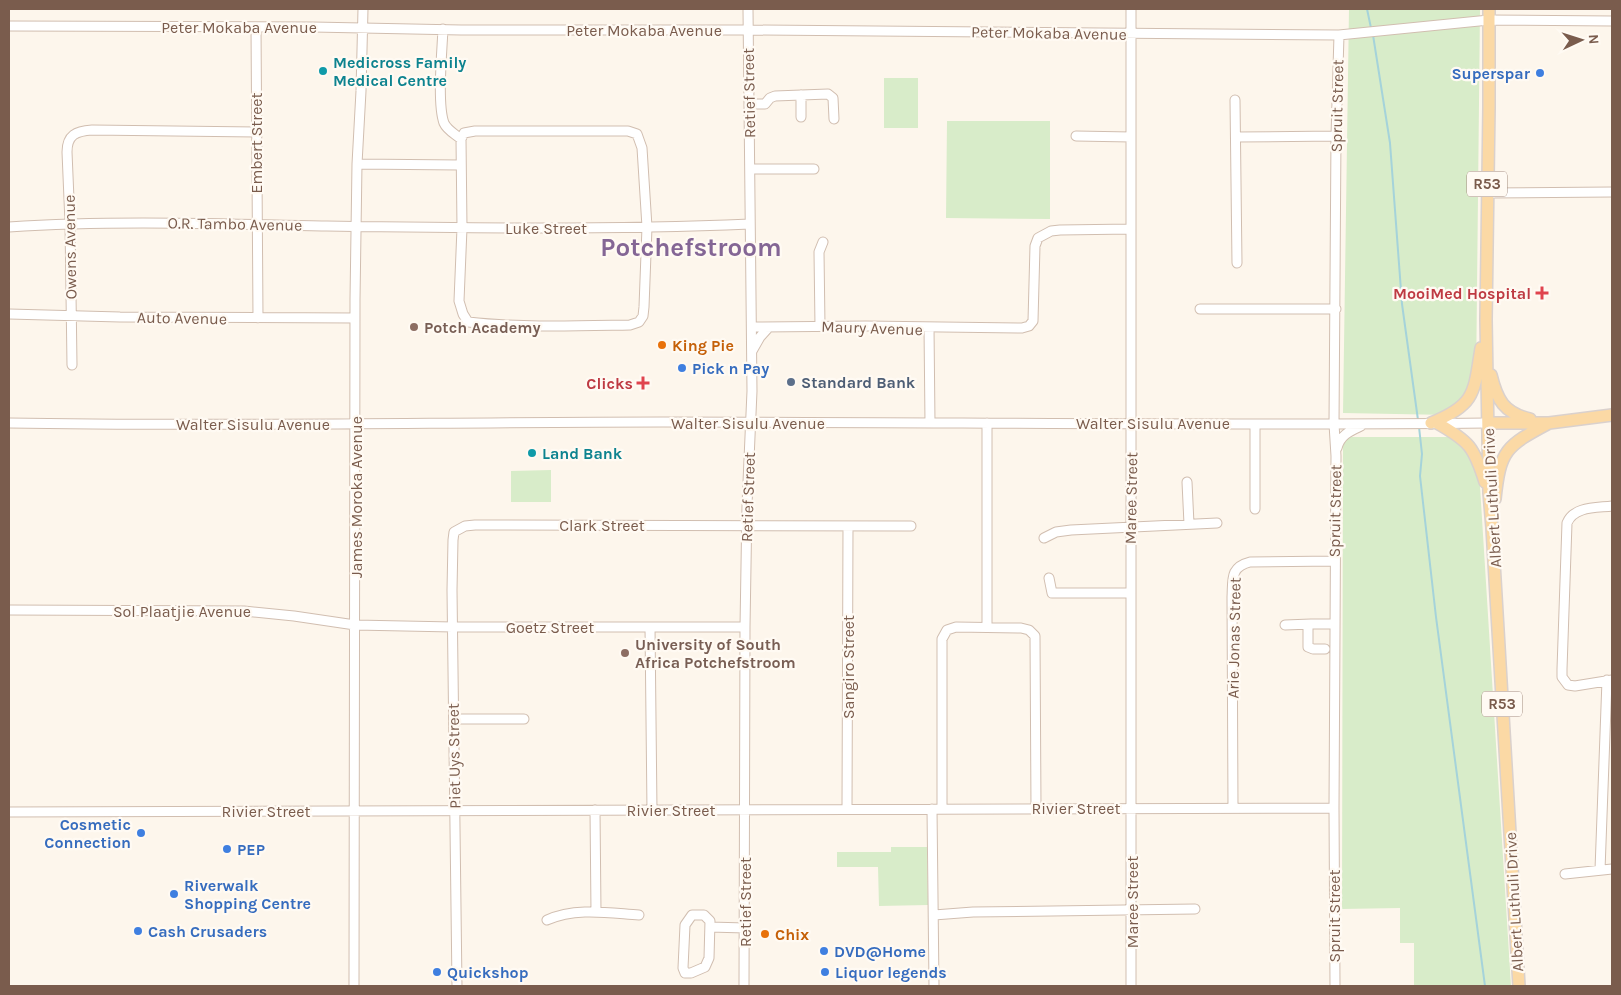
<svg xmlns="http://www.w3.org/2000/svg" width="1621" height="995" font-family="Karla,sans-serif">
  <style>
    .green { fill: #d8ecc9 }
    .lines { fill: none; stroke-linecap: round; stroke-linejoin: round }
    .stream { stroke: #a5d3da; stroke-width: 2 }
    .minor-casing { stroke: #d1beb0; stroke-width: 11 }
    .major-casing { stroke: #dad1cd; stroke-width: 14 }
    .minor { stroke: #fff; stroke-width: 9 }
    .major { stroke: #fbd9a5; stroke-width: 11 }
    .culture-dot { fill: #0f9aa8; stroke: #fffaf3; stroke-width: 2 }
    .shop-dot { fill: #3f7fe0; stroke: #fffaf3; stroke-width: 2 }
    .health-dot { fill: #e0444e; stroke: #fffaf3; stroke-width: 2 }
    .education-dot { fill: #8d6e63; stroke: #fffaf3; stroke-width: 2 }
    .food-dot { fill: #e8710a; stroke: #fffaf3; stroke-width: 2 }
    .service-dot { fill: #5c6f8a; stroke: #fffaf3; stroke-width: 2 }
    .labels { text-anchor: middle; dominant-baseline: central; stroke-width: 4.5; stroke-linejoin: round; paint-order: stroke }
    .shield { fill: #fffaf3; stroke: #a28b7f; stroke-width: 1 }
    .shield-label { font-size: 15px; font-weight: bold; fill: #7a5c4d }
    .street-label { font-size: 16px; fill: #7a5c4d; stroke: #fffaf3 }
    .culture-label { font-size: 16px; font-weight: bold; fill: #0d838f; stroke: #fffaf3; text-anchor: start }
    .shop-label { font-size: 16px; font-weight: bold; fill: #366cbe; stroke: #fffaf3; text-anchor: start }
    .health-label { font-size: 16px; font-weight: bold; fill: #be3a42; stroke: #fffaf3; text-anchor: end }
    .education-label { font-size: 16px; font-weight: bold; fill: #785e54; stroke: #fffaf3; text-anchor: start }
    .food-label { font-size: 16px; font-weight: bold; fill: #c56008; stroke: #fffaf3; text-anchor: start }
    .service-label { font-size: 16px; font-weight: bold; fill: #4e5e75; stroke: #fffaf3; text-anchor: start }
    .town-label { font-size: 26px; font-weight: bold; fill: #846695; stroke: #fffaf3 }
  </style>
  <rect width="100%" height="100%" fill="#fdf6ec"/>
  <path class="green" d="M 1349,9 L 1480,9 L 1476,384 L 1449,415 L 1343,413 Z
    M 884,78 L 918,78 L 918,128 L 884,128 Z
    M 947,121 L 1050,121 L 1050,219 L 946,218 Z
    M 1343,437 L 1450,437 L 1462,442 L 1479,470 L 1511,986 L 1414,986 L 1414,943 L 1400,943 L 1400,908 L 1342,909 Z
    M 551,470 L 551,502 L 511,502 L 511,471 Z
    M 891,847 L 927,847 L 928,905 L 879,906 L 878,867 L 837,867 L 837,852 L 891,852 Z"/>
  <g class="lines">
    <path class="stream" d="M 1367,9 L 1371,28
      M 1373,35 L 1390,143 L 1402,304 L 1418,420
      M 1419,427 L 1422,454 L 1420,476 L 1436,617 L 1485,986"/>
    <g class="minor-casing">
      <path id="minor" d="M 9,26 L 313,27 L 461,30 L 748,30 L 1339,35 L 1489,20 L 1612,21
        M 256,27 L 258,318
        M 443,29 C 442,51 437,104 444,123 C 447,130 455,134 461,139
        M 801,95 L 801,117
        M 1235,100 L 1237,263
        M 750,104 L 765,104 L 770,98 L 775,96 L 828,94 L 833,98 L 834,119
        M 475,131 L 628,131 L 637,134 L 642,148 L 647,227 L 644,307 L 643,316 L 639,322 L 630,325 C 576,326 521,328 468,322 L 463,314 L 459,301 L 462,228 L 461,139 L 464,133 Z
        M 1076,136 L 1131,137
        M 1236,137 L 1336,136
        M 357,164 L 460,165
        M 750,169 L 814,169
        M 1487,193 L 1612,192
        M 9,227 C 115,220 220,224 326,226 C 468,228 609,230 750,224
        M 1200,309 L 1336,309
        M 9,314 L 120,317 L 355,318
        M 820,326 L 819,252 L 823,242
        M 752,327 L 866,326 L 1022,328 L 1029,326 L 1033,321 L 1035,246 L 1038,238 L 1051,231 L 1060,230 L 1131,229
        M 929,327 L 930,423
        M 752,351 L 760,337 L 769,327
        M 72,365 L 70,223 L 67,152 C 67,135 76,131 92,130 L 257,132
        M 9,423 C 227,427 445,422 663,422 C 938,422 1213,426 1488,423
        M 1337,448 C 1340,435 1350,431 1361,426
        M 1187,482 L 1189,524
        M 1612,506 C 1597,508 1574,506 1567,523 L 1562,669 L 1562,677 L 1568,685 L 1575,686 L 1612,680
        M 1255,509 L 1255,424
        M 1044,538 L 1056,532 L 1071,530 L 1217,523
        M 1049,578 L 1052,593 L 1131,593
        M 9,610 L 244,611 L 294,616 L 355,625 L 453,627 L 745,627
        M 1285,625 L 1311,624
        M 650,627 L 652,811
        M 987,627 L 987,423
        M 1325,649 L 1313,649 L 1308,647 L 1308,626 L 1311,624 L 1334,624
        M 454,719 L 524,719
        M 1233,808 L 1232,597 C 1233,579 1230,567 1250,562 L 1334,561
        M 847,809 L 848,526
        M 932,809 L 934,986
        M 942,809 L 942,639 L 947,630 L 956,627 L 1021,628 L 1029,630 L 1035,636 L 1036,808
        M 595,810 L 596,912
        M 9,812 L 1334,808
        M 1600,870 L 1607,680
        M 1565,874 L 1612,869
        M 692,915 L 704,915 L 710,921 L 709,958 L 705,967 L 691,973 L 685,973 L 683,968 L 685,925 Z
        M 934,915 L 973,912 L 1195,909
        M 547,920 C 576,907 609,913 639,915
        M 710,927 L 745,928
        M 354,986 L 355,300 L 357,164 L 361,91 L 363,9
        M 457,986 L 452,590 L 453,540 L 454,532 L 465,526 L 475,525 L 911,526
        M 744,986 L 745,627 L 747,505 L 752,391 L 748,9
        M 1131,986 L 1131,9
        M 1335,986 L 1334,808 L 1336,456 L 1334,424 L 1336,136 L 1339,35"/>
    </g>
    <g class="major-casing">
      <path id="major" d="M 1489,9 L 1489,107 L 1486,320 L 1489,493 L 1492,528 L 1519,986
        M 1491,375 C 1497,400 1504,413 1530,419
        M 1431,423 C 1476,405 1474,392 1481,348
        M 1437,423 C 1469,441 1474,447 1485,482
        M 1488,423 L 1549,423 L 1612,415
        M 1495,499 C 1500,450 1506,446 1549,423"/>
    </g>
    <use href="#minor" class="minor"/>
    <use href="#major" class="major"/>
  </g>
  <g class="culture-dot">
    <circle cx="323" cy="71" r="5"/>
    <circle cx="532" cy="453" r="5"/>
  </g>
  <g class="shop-dot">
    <circle cx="1540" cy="73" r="5"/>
    <circle cx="682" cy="368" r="5"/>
    <circle cx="141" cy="833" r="5"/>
    <circle cx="227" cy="849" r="5"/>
    <circle cx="174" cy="894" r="5"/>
    <circle cx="138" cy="931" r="5"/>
    <circle cx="824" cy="951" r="5"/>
    <circle cx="437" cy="972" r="5"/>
    <circle cx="825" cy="972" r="5"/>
  </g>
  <g class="health-dot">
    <path d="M1539.5 285.5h5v5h5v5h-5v5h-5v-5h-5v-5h5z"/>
    <path d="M640.5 375.5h5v5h5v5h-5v5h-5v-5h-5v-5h5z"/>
  </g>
  <g class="education-dot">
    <circle cx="414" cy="327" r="5"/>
    <circle cx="625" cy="653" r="5"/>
  </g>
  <g class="food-dot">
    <circle cx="662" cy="345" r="5"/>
    <circle cx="765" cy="934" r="5"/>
  </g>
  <circle class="service-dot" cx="791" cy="382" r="5"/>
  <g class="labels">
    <g class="shield">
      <rect x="1467" y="171.5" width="40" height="25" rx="4"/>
      <rect x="1482" y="691.5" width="40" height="25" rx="4"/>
    </g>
    <g class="shield-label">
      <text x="1487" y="184">R53</text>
      <text x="1502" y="704">R53</text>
    </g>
    <g class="street-label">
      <text x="239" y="27">Peter Mokaba Avenue</text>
      <text x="644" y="30">Peter Mokaba Avenue</text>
      <text transform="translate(1049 33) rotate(1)">Peter Mokaba Avenue</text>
      <text transform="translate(749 93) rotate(-91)">Retief Street</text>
      <text transform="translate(1337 106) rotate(-89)">Spruit Street</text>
      <text transform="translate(256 143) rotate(-90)">Embert Street</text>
      <text transform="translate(235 224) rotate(1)">O.R. Tambo Avenue</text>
      <text x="546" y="228">Luke Street</text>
      <text transform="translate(70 247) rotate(-91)">Owens Avenue</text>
      <text transform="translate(182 318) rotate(1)">Auto Avenue</text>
      <text transform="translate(872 328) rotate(2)">Maury Avenue</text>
      <text x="748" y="423">Walter Sisulu Avenue</text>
      <text x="1153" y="423">Walter Sisulu Avenue</text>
      <text x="253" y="424">Walter Sisulu Avenue</text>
      <text transform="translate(356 497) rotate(-90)">James Moroka Avenue</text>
      <text transform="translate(748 497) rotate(-88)">Retief Street</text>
      <text transform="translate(1131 498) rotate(-89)">Maree Street</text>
      <text transform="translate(1492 498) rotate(-93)">Albert Luthuli Drive</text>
      <text transform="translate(1335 511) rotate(-89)">Spruit Street</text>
      <text x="602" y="525">Clark Street</text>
      <text x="182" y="611">Sol Plaatjie Avenue</text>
      <text x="550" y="627">Goetz Street</text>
      <text transform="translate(1234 638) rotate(-89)">Arie Jonas Street</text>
      <text transform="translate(848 667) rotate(-90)">Sangiro Street</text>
      <text transform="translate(454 756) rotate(-91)">Piet Uys Street</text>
      <text x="1076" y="808">Rivier Street</text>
      <text x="671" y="810">Rivier Street</text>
      <text x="266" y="811">Rivier Street</text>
      <text transform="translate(745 902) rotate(-90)">Retief Street</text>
      <text transform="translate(1132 902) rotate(-90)">Maree Street</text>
      <text transform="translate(1514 902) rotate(-93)">Albert Luthuli Drive</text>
      <text transform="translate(1334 916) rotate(-90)">Spruit Street</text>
    </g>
    <g class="culture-label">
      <text x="333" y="62">Medicross Family<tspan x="333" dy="18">Medical Centre</tspan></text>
      <text x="542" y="453">Land Bank</text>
    </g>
    <g class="shop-label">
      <text x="1530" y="73" text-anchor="end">Superspar</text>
      <text x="692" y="368">Pick n Pay</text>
      <text x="131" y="824" text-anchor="end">Cosmetic<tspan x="131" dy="18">Connection</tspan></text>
      <text x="237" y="849">PEP</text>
      <text x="184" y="885">Riverwalk<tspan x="184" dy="18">Shopping Centre</tspan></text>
      <text x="148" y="931">Cash Crusaders</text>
      <text x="834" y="951">DVD@Home</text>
      <text x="447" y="972">Quickshop</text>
      <text x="835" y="972">Liquor legends</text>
    </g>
    <g class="health-label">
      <text x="1531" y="293">MooiMed Hospital</text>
      <text x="633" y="383">Clicks</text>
    </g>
    <g class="education-label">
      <text x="424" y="327">Potch Academy</text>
      <text x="635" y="644">University of South<tspan x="635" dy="18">Africa Potchefstroom</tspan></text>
    </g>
    <g class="food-label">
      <text x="672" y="345">King Pie</text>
      <text x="775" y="934">Chix</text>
    </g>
    <g class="service-label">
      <text x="801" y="382">Standard Bank</text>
    </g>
    <g class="town-label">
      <text x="691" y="247">Potchefstroom</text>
    </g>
  </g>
  <rect width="1621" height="995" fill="none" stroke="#7a5c4d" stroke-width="20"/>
  <g transform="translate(1581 40) rotate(86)" stroke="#fffaf3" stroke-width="4" paint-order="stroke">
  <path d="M0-4L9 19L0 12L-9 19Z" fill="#7a5c4d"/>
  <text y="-8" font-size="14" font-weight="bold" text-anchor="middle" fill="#7a5c4d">N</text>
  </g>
</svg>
